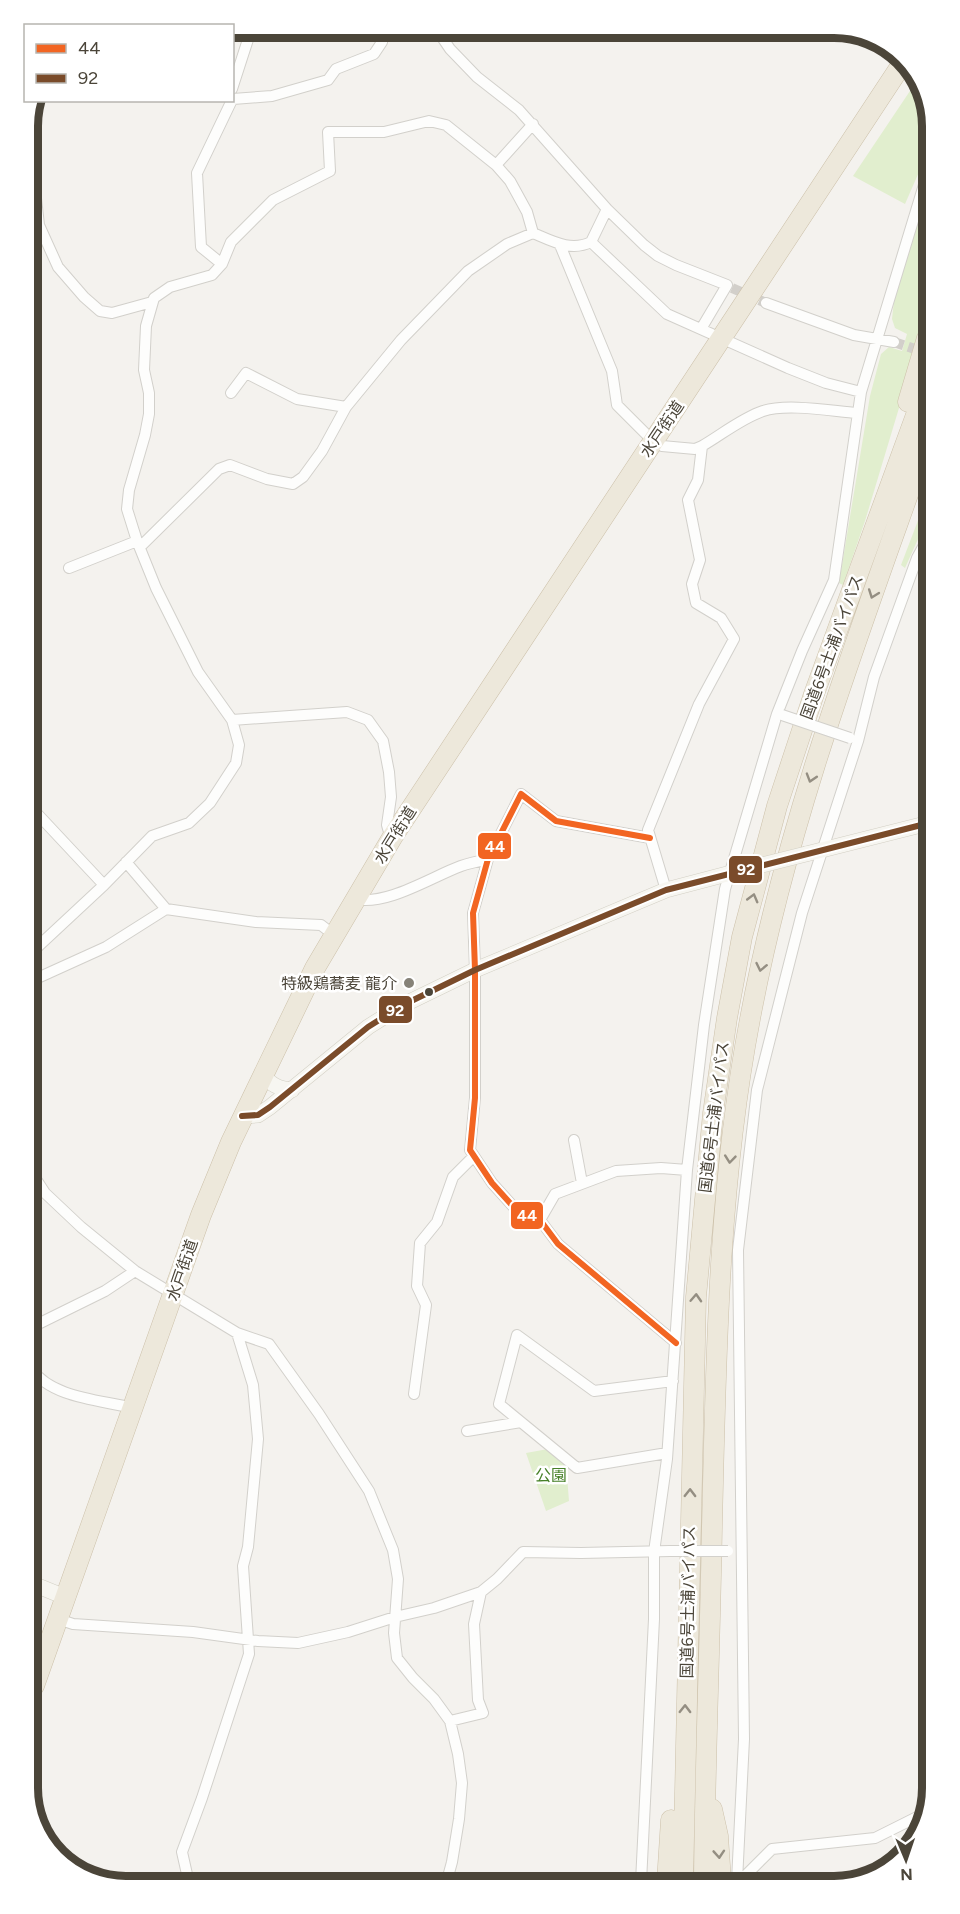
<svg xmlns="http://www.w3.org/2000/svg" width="960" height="1914" font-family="Figtree,'Noto Sans JP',sans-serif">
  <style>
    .green { fill: #e1eece }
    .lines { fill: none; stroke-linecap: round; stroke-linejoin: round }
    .street-tunnel { stroke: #d2cfca; stroke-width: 10; stroke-dasharray: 10 5; stroke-linecap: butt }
    .street-casing { stroke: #d2d0cb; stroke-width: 12 }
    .secondary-casing { stroke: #d3d0c5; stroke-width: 16 }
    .highway-casing { stroke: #ccc0a9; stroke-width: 21 }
    .street { stroke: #fdfdfc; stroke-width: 10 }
    .secondary { stroke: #f7f6f1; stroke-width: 15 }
    .highway { stroke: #ede8db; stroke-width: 20 }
    .street-bridge-casing { stroke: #d2d0cb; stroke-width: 12; stroke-linecap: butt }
    .secondary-bridge-casing { stroke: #d3d0c5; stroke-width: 16; stroke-linecap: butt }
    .street-bridge { stroke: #fdfdfc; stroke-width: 10 }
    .secondary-bridge { stroke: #f7f6f1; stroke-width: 15 }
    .bus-1-casing { stroke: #fff; stroke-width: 10 }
    .bus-2-casing { stroke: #fff; stroke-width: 10 }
    .bus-1 { stroke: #f26522; stroke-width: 6 }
    .bus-2 { stroke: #7a4b2a; stroke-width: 6 }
    .oneway { stroke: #948e82 }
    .poi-dot { fill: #868278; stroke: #fff; stroke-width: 2 }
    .bus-dot { fill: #4b4539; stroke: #fff; stroke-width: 2 }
    .labels { text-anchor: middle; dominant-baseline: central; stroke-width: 5; stroke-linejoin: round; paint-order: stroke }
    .street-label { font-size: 16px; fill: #4b4539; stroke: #fff }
    .poi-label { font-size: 16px; fill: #4b4539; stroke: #fff; text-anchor: end }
    .park-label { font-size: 16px; fill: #478029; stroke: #fff }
    .rim { fill: none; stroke: #4b4539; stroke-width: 8 }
    .line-badge { stroke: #fff; stroke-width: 2 }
    .badge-label { font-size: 16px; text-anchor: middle; font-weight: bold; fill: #fff }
  </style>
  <rect width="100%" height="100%" fill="#f4f2ee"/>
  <path class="green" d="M 918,79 L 926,88 L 926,156 L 905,204 L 853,176 Z
    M 926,195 L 927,315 L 865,521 L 843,585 L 839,583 L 870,396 L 881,354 L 889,347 L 902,351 L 907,334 L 895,328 L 892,319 L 894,301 Z
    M 927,497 L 927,519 L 905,568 L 901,565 Z
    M 548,1449 L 566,1464 L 569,1501 L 546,1511 L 526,1453 Z"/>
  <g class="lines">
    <path class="street-tunnel" d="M 732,288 L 766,303
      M 894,342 L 927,353"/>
    <g class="street-casing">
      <path id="street" d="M 435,27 L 450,49 L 477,77 L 519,110 L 607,209 L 644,245 L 658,256 L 676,265 L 727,285 L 701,329
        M 232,89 L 252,27
        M 233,99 L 272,96 L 328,80 L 336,69 L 374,54 L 382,42 L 384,27
        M 496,165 L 533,124
        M 27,171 L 33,172 L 39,225 L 58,267 L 84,297 L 100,311 L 112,313 L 152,302
        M 591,242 L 607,209
        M 560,245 L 612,371 L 617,405 L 653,441 L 662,446 L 695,449 L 702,446
        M 222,264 L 201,247 L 197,173 L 232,100
        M 766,303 L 854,335 L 894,342
        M 231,393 L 246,373 L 297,399 L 346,407
        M 140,547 L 219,469 L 230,465 L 267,479 L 293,484 L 303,477 L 322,451 L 346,407 L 401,340 L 468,271 L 507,244 L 533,233 C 552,241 571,252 591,242 L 667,314 L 788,368 L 826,383 L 861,392
        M 69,568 L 137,541
        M 232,720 L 347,712 L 368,720 L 383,741 L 389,772 L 391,797 L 387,825 L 389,832 L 393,836
        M 30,806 L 104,885
        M 650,838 L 556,821 L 521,794 L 488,859 L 473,913 L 475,970 L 475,1098 L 470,1150 L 492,1183 L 518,1212 L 540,1220 L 558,1244 L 676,1343
        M 126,862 L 166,909
        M 666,890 L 648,830 L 699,704 L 734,639 L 721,618 L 696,603 L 692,584 L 700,560 L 688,500 L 698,480 L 702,446 C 721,435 742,418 763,411 C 787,403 831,411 857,413
        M 355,899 C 387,906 431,877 461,866 C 470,863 479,861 488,859
        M 31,953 L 104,885 L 152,836 L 189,823 L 210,803 L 236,763 L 239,745 L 232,720 L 198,672 L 156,588 L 137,541 L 127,509 L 129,490 L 145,435 L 149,414 L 149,393 L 144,370 L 146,326 L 154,298 L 170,287 L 212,275 L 222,264 L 231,242 L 273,200 L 330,171 L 328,132 L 384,132 L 429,121 L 446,125 L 496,165 L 510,181 L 527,212 L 533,233
        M 31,981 L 106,947 L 166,909 L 256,922 L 321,925 L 334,935
        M 574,1140 L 582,1183
        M 32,1173 L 45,1193 L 81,1227 L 135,1271 L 237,1333 L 269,1344 L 319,1414 L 369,1491 L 393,1550 L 398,1579 L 394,1633 L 397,1658 L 413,1678 L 434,1699 L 450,1721 L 458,1754 L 462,1783 L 459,1819 L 452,1862 L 446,1884
        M 540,1220 L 555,1194 L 616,1171 L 661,1168 L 687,1170
        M 32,1327 L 105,1291 L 135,1271
        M 32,1369 C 51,1398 102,1400 132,1408
        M 414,1394 L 426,1305 L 417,1286 L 420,1243 L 437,1222 L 453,1177 L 474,1156
        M 467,1431 L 521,1422
        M 667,1453 L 577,1468 L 499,1404 L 517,1335 L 594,1391 L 673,1381
        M 58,1619 L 73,1624 L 193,1632 L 258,1641 L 298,1643 L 348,1632 L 395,1617 L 434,1608 L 481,1592 L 497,1579 L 523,1552 L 581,1553 L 670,1551
        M 450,1721 L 483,1713 L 478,1700 L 474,1624 L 481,1592
        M 737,1881 L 744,1739 L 738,1250 L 757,1090 L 802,913 L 858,741 L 874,677 L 917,558 L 928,538
        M 740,1881 L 772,1849 L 875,1838 L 925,1813
        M 641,1882 L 654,1619 L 654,1552 L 667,1459 L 687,1170 L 704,1025 L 725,889 L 777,714 L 802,651 L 834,580 L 861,392 L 926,178
        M 187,1886 L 189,1883 L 182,1852 L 202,1798 L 249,1654 L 243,1566 L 248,1547 L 258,1439 L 253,1385 L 237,1333"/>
    </g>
    <g class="secondary-casing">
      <path id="secondary" d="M 806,854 L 929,823
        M 263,1073 C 268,1084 280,1089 292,1090
        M 242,1116 L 258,1115 L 270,1107 L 368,1027 L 403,1005 L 475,970 L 666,890 L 746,869
        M 33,1584 L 65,1597"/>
    </g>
    <g class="highway-casing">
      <path id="highway" d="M 908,402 L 927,338
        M 34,1686 L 201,1215 L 231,1142 L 315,968 L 393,836 L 904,61
        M 712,1809 L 718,1836 L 721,1881
        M 683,1881 L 696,1297 L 713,1113 L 727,1018 L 742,937 L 777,806 L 814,694 L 927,385
        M 704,1881 C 705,1763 710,1645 712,1527 C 716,1358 718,1186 750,1019 C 787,820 860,631 927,441
        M 667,1882 L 671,1820"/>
    </g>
    <use href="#street" class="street"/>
    <use href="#secondary" class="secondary"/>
    <use href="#highway" class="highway"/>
    <g class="street-bridge-casing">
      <path id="street-bridge" d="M 782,715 L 850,738
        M 670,1551 L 728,1551"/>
    </g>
    <g class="secondary-bridge-casing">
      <path id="secondary-bridge" d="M 746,869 L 806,854"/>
    </g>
    <use href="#street-bridge" class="street-bridge"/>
    <use href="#secondary-bridge" class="secondary-bridge"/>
    <g class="bus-1-casing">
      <path id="bus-1" d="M 650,838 L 556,821 L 521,794 L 488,859 L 473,913 L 475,970 L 475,1098 L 470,1150 L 492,1183 L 518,1212 L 540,1220 L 558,1244 L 676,1343"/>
    </g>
    <g class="bus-2-casing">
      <path id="bus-2" d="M 242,1116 L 258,1115 L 270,1107 L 368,1027 L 403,1005 L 475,970 L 666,890 L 929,823"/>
    </g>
    <use href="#bus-1" class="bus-1"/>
    <use href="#bus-2" class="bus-2"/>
  </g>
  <defs><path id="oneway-chevron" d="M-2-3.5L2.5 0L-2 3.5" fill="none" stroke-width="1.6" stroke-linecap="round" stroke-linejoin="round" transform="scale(1.5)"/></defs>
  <g class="oneway">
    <use href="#oneway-chevron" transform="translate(873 594) rotate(110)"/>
    <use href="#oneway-chevron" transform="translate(811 778) rotate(107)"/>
    <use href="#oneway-chevron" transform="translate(753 898) rotate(-75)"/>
    <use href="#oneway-chevron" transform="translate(761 967) rotate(102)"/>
    <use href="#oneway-chevron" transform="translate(730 1159) rotate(96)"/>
    <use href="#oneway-chevron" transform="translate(696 1298) rotate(-87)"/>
    <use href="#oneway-chevron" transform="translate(690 1493) rotate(-89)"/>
    <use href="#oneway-chevron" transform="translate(685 1709) rotate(-89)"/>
    <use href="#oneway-chevron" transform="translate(719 1854) rotate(86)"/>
  </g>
  <circle class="poi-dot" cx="409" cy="983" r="6"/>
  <circle class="bus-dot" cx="429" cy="992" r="5"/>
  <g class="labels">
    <g class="street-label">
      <text transform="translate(662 429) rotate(-56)">水戸街道</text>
      <text transform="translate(832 647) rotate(-70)">国道6号土浦バイパス</text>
      <text transform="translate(395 835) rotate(-58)">水戸街道</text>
      <text transform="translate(714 1117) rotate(-83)">国道6号土浦バイパス</text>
      <text transform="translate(182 1270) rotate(-71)">水戸街道</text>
      <text transform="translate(688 1602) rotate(-89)">国道6号土浦バイパス</text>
    </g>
    <g class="poi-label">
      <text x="397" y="983">特級鶏蕎麦 龍介</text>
    </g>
    <g class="park-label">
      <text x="551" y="1475">公園</text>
    </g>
  </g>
  <path d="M0 0H960V1914H0ZM126 38H834A88 88 0 0 1 922 126V1788A88 88 0 0 1 834 1876H126A88 88 0 0 1 38 1788V126A88 88 0 0 1 126 38Z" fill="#fff" fill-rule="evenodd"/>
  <path class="rim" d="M126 38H834A88 88 0 0 1 922 126V1788A88 88 0 0 1 834 1876H126A88 88 0 0 1 38 1788V126A88 88 0 0 1 126 38Z"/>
  <g class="line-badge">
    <rect x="477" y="832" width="35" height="28" rx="6" fill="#f26522"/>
    <rect x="728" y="855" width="35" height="29" rx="6" fill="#7a4b2a"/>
    <rect x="378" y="995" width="35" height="29" rx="6" fill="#7a4b2a"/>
    <rect x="510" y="1201" width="34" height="29" rx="6" fill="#f26522"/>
  </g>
  <g class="badge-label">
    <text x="495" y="852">44</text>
    <text x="746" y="875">92</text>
    <text x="395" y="1016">92</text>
    <text x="527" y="1221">44</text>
  </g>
  <rect x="24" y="24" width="210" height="78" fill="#ffffff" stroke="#b7b5b0" stroke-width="1.5"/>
  <rect x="36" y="44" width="30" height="9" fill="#f26522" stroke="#b7b5b0" stroke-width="1.5"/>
  <text x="78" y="54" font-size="18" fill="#4b4539">44</text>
  <rect x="36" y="74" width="30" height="9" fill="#7a4b2a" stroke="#b7b5b0" stroke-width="1.5"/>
  <text x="78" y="84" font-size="18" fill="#4b4539">92</text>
  <g transform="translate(906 1860) rotate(178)" stroke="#ffffff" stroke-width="4.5" paint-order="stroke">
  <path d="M0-4.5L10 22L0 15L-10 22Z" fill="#4b4539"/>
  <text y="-9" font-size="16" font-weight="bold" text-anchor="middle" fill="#4b4539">N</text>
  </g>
</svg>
